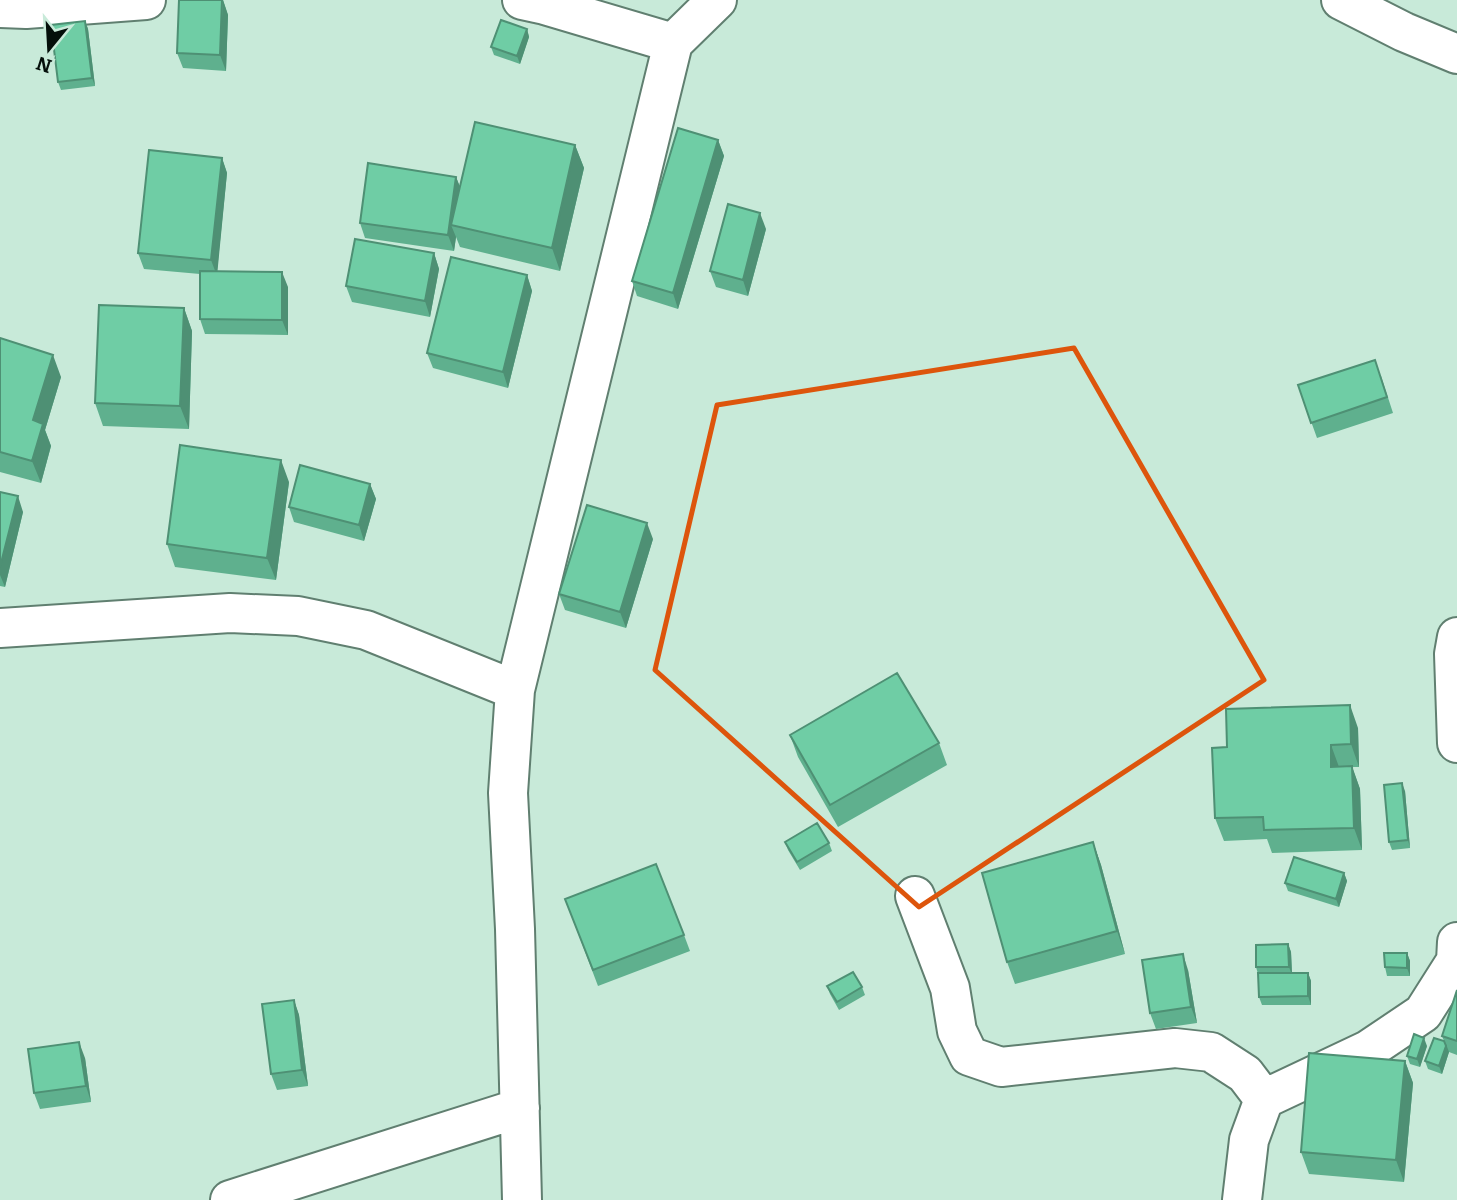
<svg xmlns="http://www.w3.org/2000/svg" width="1457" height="1200" font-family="Bitter,serif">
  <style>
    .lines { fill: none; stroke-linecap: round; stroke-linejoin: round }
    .minor-casing { stroke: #607f70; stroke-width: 42 }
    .minor { stroke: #fff; stroke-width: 38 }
    .wall { fill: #5fb08e }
    .shaded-wall { fill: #4e9074 }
    .building { fill: #6fcda5; stroke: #4e9074; stroke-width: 2 }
    .marked { fill: none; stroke: #dd550c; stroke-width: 5; stroke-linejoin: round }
  </style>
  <rect width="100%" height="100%" fill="#c8ead9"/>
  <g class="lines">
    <g class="minor-casing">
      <path id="minor" d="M 522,0 L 545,5 L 673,43
        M 1341,0 L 1404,32 L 1457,54
        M 0,8 L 26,9 L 146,0
        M 0,628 L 230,613 L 298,616 L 366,630 L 515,690
        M 1457,637 L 1454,654 L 1457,743
        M 915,896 L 950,988 L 957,1031 L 969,1056 L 1001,1067 L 1175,1048 L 1211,1052 L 1245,1074 L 1264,1099
        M 230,1200 L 520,1108
        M 522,1200 L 515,929 L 508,793 L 515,690 L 673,43 L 717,0
        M 1242,1200 L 1249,1140 L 1264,1099 L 1368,1050 L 1423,1013 L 1456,961 L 1457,942"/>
    </g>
    <use href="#minor" class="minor"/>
  </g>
  <path class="wall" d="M 223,0 L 228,15 L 226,71 L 183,68 L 177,53 Z
    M 85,21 L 88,29 L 95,86 L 61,90 L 58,82 Z
    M 527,29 L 529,37 L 520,64 L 494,55 L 491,47 Z
    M 718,140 L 724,156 L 678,309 L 637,296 L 632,281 Z
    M 575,145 L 584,168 L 560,271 L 460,247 L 456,237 L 454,251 L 365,238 L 360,223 L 456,177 L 460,187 Z
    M 222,158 L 227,173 L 217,271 L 288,287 L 288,335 L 205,334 L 200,319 L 200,274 L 144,269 L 138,253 Z
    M 766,229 L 748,296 L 716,287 L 710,271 Z
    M 434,253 L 439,269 L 430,317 L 352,302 L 346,286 Z
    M 527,275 L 532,291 L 508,388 L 433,368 L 427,353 Z
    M 184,308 L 192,331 L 189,429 L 103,426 L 95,403 Z
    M 0,338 L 61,377 L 45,430 L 51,446 L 41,483 L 0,472 Z
    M 1381,376 L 1393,413 L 1317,438 L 1298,385 Z
    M 289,482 L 276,580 L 175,567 L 167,544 Z
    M 370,484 L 376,499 L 364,541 L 294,522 L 289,507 Z
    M 0,492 L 23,512 L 5,587 L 0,586 Z
    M 653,539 L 626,628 L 565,610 L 559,594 Z
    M 1358,728 L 1359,767 L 1352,767 L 1360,789 L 1362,850 L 1272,853 L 1267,839 L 1224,841 L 1215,818 L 1227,747 Z
    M 790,735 L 939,743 L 947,765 L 838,827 L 798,757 Z
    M 1405,791 L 1410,848 L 1392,850 L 1389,842 Z
    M 785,842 L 829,843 L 832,851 L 800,870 L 788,850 Z
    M 1093,842 L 1101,865 L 1125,954 L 1015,984 L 1007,962 Z
    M 1344,873 L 1347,881 L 1339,907 L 1288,891 L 1285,883 Z
    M 565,899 L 684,935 L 690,951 L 598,986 Z
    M 1288,944 L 1291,952 L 1292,973 L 1308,973 L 1311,981 L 1311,1005 L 1262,1005 L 1259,997 L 1258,974 L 1256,967 Z
    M 1407,953 L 1410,961 L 1410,976 L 1387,976 L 1385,967 Z
    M 1188,970 L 1197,1023 L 1156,1029 L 1150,1013 Z
    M 827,986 L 862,987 L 865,995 L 839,1010 L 830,994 Z
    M 1457,990 L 1457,1055 L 1449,1052 L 1442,1074 L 1428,1069 L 1425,1061 L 1444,1041 L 1442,1036 Z
    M 294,1000 L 299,1015 L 308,1086 L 277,1090 L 271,1074 Z
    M 1427,1046 L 1420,1067 L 1410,1064 L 1407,1056 Z
    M 85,1058 L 91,1102 L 40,1109 L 34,1093 Z
    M 1405,1061 L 1413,1083 L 1404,1182 L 1309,1174 L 1301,1152 Z"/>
  <path class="shaded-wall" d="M 223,0 L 228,15 L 226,71 L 220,55 Z
    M 85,21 L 88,29 L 95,86 L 92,78 Z
    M 527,29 L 529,37 L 520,64 L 517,56 Z
    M 718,140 L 724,156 L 678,309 L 673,293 Z
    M 575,145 L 584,168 L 560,271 L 552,248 Z
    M 222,158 L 227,173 L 217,276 L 211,260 Z
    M 456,177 L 462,192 L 451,225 L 456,237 L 454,251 L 448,235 Z
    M 760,213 L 766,229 L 748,296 L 743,280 Z
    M 434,253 L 439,269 L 430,317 L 425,301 Z
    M 282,272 L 288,287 L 288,335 L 282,320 Z
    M 527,275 L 532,291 L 508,388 L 503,372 Z
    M 184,308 L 192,331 L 189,429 L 180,406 Z
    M 53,355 L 61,377 L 45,430 L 51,446 L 41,483 L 32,461 L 33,420 Z
    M 281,460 L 289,482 L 276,580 L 267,558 Z
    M 370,484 L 376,499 L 364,541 L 359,525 Z
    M 18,496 L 23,512 L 5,587 L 0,575 L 0,567 Z
    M 647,523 L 653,539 L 626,628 L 620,612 Z
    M 1350,705 L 1358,728 L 1359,767 L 1351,744 Z
    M 1331,745 L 1339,767 L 1331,767 Z
    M 1352,766 L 1360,789 L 1362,850 L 1354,828 Z
    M 1402,783 L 1405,791 L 1410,848 L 1408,840 Z
    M 1093,842 L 1101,865 L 1125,954 L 1117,931 Z
    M 1344,873 L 1347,881 L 1339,907 L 1336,899 Z
    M 1288,944 L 1291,952 L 1292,975 L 1289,967 Z
    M 1407,953 L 1410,961 L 1410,976 L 1407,968 Z
    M 1183,954 L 1188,970 L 1197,1023 L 1191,1007 Z
    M 1308,973 L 1311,981 L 1311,1005 L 1308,996 Z
    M 294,1000 L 299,1015 L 308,1086 L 302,1070 Z
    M 1424,1038 L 1427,1046 L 1420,1067 L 1417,1059 Z
    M 79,1042 L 85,1058 L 91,1102 L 86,1086 Z
    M 1446,1044 L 1449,1052 L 1442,1074 L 1439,1066 Z
    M 1405,1061 L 1413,1083 L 1404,1182 L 1396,1160 Z"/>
  <path class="building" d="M 179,0 L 222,0 L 220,55 L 177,53 Z
    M 501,20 L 527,29 L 517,56 L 491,47 Z
    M 85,21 L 92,78 L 58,82 L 51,25 Z
    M 475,122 L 575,145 L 552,248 L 451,225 Z
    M 678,128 L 718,140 L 673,293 L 632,281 Z
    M 149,150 L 222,158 L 211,260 L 138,253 Z
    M 368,163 L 456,177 L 448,235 L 360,223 Z
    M 728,204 L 760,213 L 743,280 L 710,271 Z
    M 355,239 L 434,253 L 425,301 L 346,286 Z
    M 451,257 L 527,275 L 503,372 L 427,353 Z
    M 200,271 L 282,272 L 282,320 L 200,319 Z
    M 99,305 L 184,308 L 180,406 L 95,403 Z
    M 0,338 L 53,355 L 33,420 L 43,424 L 32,461 L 0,452 Z
    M 1375,360 L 1387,397 L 1311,423 L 1298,385 Z
    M 180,445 L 281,460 L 267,558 L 167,544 Z
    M 300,465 L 370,484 L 359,525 L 289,507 Z
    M 0,492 L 18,496 L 0,567 Z
    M 587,505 L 647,523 L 620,612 L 559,594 Z
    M 897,673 L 939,743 L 830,805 L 790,735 Z
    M 1350,705 L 1351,744 L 1331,745 L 1331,767 L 1352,766 L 1354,828 L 1264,830 L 1263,817 L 1215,818 L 1212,748 L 1227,747 L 1226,709 Z
    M 1402,783 L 1408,840 L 1389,842 L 1384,785 Z
    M 817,823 L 829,843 L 797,862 L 785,842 Z
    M 1093,842 L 1117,931 L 1007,962 L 982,873 Z
    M 1294,857 L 1344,873 L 1336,899 L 1285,883 Z
    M 656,864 L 684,935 L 593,970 L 565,899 Z
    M 1288,944 L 1289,967 L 1256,967 L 1256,945 Z
    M 1384,953 L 1407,953 L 1407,968 L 1385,967 Z
    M 1183,954 L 1191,1007 L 1150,1013 L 1142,960 Z
    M 853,972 L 862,987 L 837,1002 L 827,986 Z
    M 1258,973 L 1308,973 L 1308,996 L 1259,997 Z
    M 1457,990 L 1457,1041 L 1442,1036 Z
    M 294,1000 L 302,1070 L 271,1074 L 262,1004 Z
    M 1414,1034 L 1424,1038 L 1417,1059 L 1407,1056 Z
    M 1434,1038 L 1444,1041 L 1446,1046 L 1439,1066 L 1425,1061 Z
    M 79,1042 L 86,1086 L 34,1093 L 28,1049 Z
    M 1309,1053 L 1405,1061 L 1396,1160 L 1301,1152 Z"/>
  <path class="marked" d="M 1074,348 L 1264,680 L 919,907 L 655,670 L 717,405 Z"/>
  <g transform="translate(49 49) rotate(198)" stroke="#c8ead9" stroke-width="5" paint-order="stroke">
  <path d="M0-5L12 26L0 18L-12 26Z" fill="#040f0a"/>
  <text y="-10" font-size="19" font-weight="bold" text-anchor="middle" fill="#040f0a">N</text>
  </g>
</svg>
